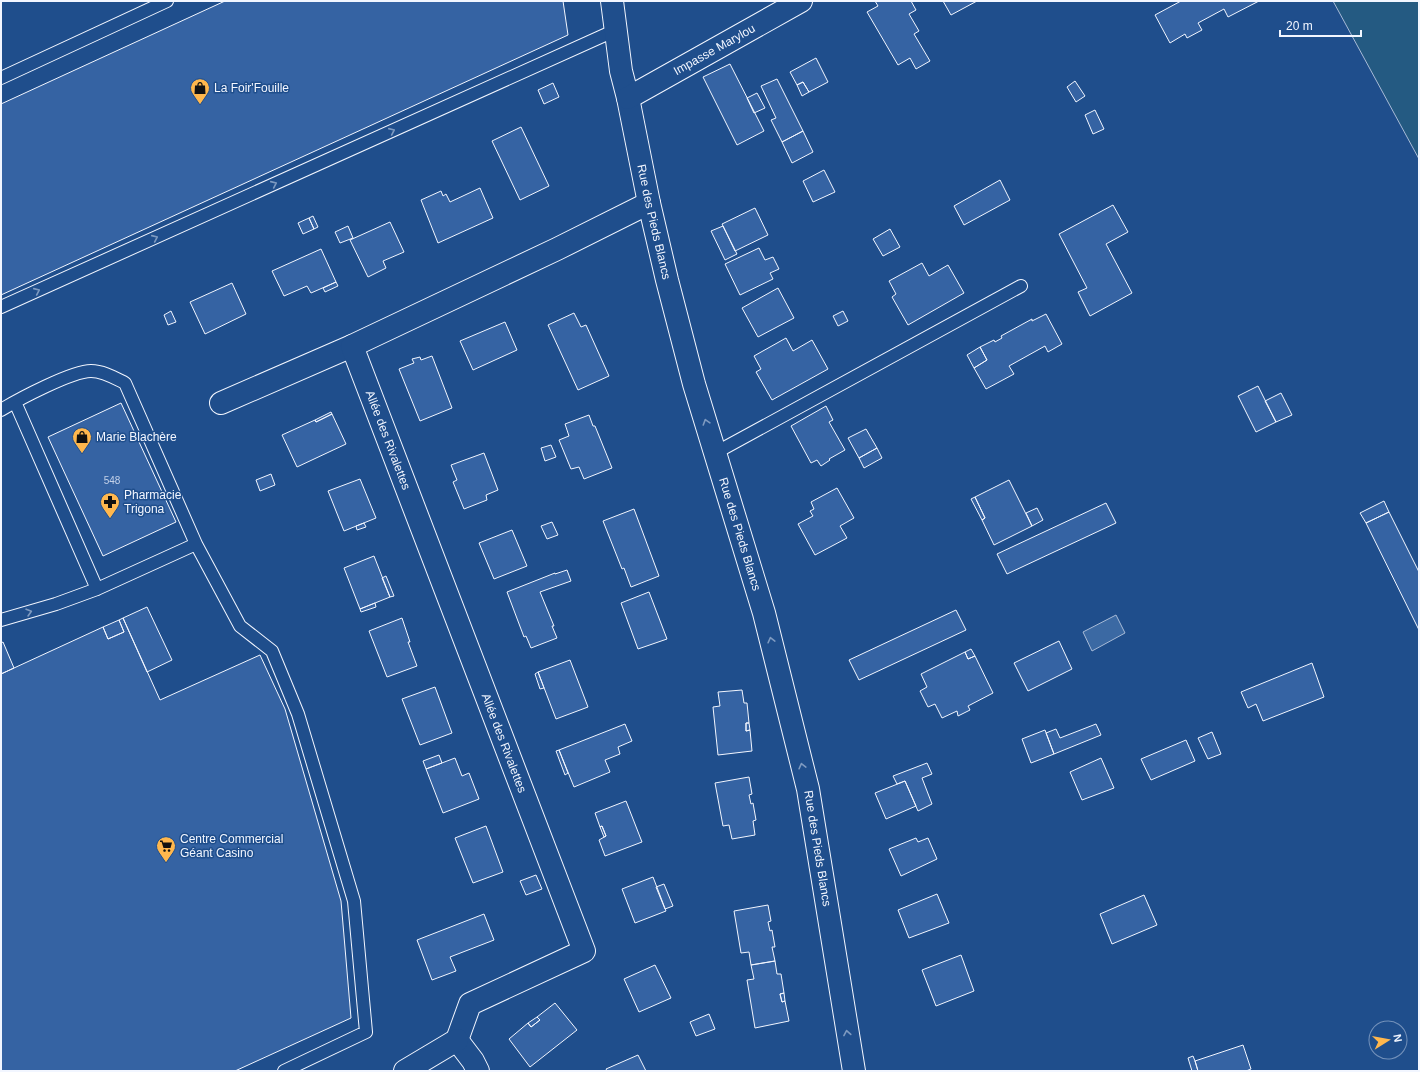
<svg xmlns="http://www.w3.org/2000/svg" width="1420" height="1072" font-family="Helvetica,sans-serif">
  <style>
    .green { fill: #245a82; stroke: #a8bbd7 }
    .water { fill: #3b69a3; stroke: #a8bbd7 }
    .building { fill: #3563a3; stroke: #f2f6ff }
    .lines { fill: none; stroke-linecap: round; stroke-linejoin: round }
    .service-casing { stroke: #f2f6ff; stroke-width: 14 }
    .minor-casing { stroke: #f2f6ff; stroke-width: 24 }
    .service { stroke: #1f4e8c; stroke-width: 12 }
    .minor { stroke: #1f4e8c; stroke-width: 22 }
    .oneway { stroke: #7e9ac0 }
    .labels { text-anchor: middle; dominant-baseline: central; stroke-width: 3; stroke-linejoin: round; paint-order: stroke }
    .number-label { font-size: 10px; fill: #c3d1e8 }
    .street-label { font-size: 12px; fill: #f2f6ff; stroke: #1f4e8c }
    .poi-label { font-size: 12px; fill: #f2f6ff; stroke: #1f4e8c; text-anchor: start }
  </style>
  <rect width="100%" height="100%" fill="#1f4e8c"/>
  <path class="green" d="M 1333,1 L 1419,1 L 1419,159 Z"/>
  <path class="water" d="M 1116,615 L 1125,633 L 1092,651 L 1083,632 Z"/>
  <path class="building" d="M 225,1 L 563,1 L 568,35 L 1,295 L 1,104 Z
    M 875,1 L 911,1 L 916,10 L 909,14 L 919,31 L 914,34 L 930,61 L 916,69 L 910,58 L 898,65 L 867,12 L 878,6 Z
    M 943,1 L 977,1 L 951,15 Z
    M 1181,1 L 1259,1 L 1228,17 L 1224,9 L 1198,23 L 1202,30 L 1187,38 L 1185,34 L 1170,43 L 1155,15 Z
    M 816,58 L 828,82 L 809,92 L 803,82 L 797,85 L 790,72 Z
    M 730,64 L 764,131 L 737,145 L 703,77 Z
    M 777,79 L 803,131 L 782,142 L 771,120 L 776,118 L 761,86 Z
    M 1075,81 L 1085,96 L 1076,102 L 1067,87 Z
    M 803,82 L 809,92 L 802,96 L 797,85 Z
    M 553,83 L 559,97 L 544,104 L 538,90 Z
    M 757,93 L 765,108 L 754,113 L 747,98 Z
    M 1095,110 L 1104,129 L 1093,134 L 1085,115 Z
    M 521,127 L 549,186 L 520,200 L 492,141 Z
    M 803,131 L 813,152 L 792,163 L 782,142 Z
    M 824,170 L 835,192 L 813,202 L 803,181 Z
    M 1000,180 L 1010,200 L 964,225 L 954,206 Z
    M 480,188 L 493,218 L 438,243 L 421,200 L 441,191 L 443,196 L 446,194 L 450,202 Z
    M 1113,205 L 1128,232 L 1106,244 L 1132,293 L 1090,316 L 1078,292 L 1087,288 L 1059,234 Z
    M 755,208 L 768,235 L 735,251 L 722,224 Z
    M 313,216 L 318,227 L 314,229 L 309,218 Z
    M 309,218 L 314,229 L 303,234 L 298,223 Z
    M 390,222 L 404,252 L 383,261 L 386,268 L 368,277 L 350,240 Z
    M 348,226 L 353,238 L 340,243 L 335,232 Z
    M 723,226 L 737,254 L 725,260 L 711,231 Z
    M 890,229 L 900,247 L 883,256 L 873,239 Z
    M 759,248 L 765,260 L 773,257 L 779,269 L 770,273 L 773,279 L 740,295 L 725,264 Z
    M 321,249 L 336,282 L 311,293 L 307,286 L 284,296 L 272,271 Z
    M 922,263 L 929,276 L 948,265 L 964,293 L 908,325 L 892,297 L 896,294 L 889,281 Z
    M 336,282 L 338,286 L 325,292 L 323,288 Z
    M 232,283 L 246,314 L 205,334 L 190,302 Z
    M 778,288 L 794,318 L 758,337 L 742,308 Z
    M 171,311 L 176,322 L 168,325 L 164,315 Z
    M 843,311 L 848,321 L 838,326 L 833,316 Z
    M 574,313 L 581,327 L 586,325 L 609,376 L 578,390 L 548,325 Z
    M 1046,314 L 1062,344 L 1048,352 L 1045,346 L 1009,366 L 1014,374 L 986,389 L 974,368 L 987,360 L 980,347 L 994,340 L 995,342 L 1002,338 L 1001,336 L 1032,319 L 1032,321 Z
    M 505,322 L 517,350 L 473,370 L 460,341 Z
    M 786,338 L 793,351 L 812,340 L 828,369 L 772,400 L 756,372 L 761,369 L 754,356 Z
    M 980,347 L 987,360 L 974,368 L 967,355 Z
    M 432,356 L 452,408 L 420,421 L 399,369 L 414,363 L 412,359 L 420,357 L 421,360 Z
    M 1258,386 L 1276,422 L 1256,432 L 1238,396 Z
    M 1281,393 L 1292,415 L 1276,422 L 1265,401 Z
    M 121,403 L 176,522 L 103,556 L 48,437 Z
    M 826,406 L 833,420 L 829,422 L 845,450 L 829,459 L 830,460 L 821,466 L 817,460 L 811,463 L 791,426 Z
    M 331,412 L 332,414 L 316,422 L 315,420 Z
    M 332,414 L 346,444 L 297,467 L 282,435 L 315,420 L 316,422 Z
    M 589,415 L 593,426 L 595,426 L 612,468 L 584,479 L 579,467 L 571,469 L 559,440 L 569,436 L 565,424 Z
    M 866,429 L 877,448 L 859,458 L 848,438 Z
    M 551,445 L 556,457 L 545,461 L 541,448 Z
    M 877,448 L 882,458 L 864,468 L 859,458 Z
    M 484,453 L 498,490 L 486,495 L 487,500 L 464,509 L 453,482 L 457,480 L 451,465 Z
    M 271,474 L 275,485 L 260,491 L 256,480 Z
    M 360,479 L 376,518 L 344,531 L 328,491 Z
    M 1009,480 L 1032,526 L 994,545 L 982,520 L 985,518 L 975,497 Z
    M 837,488 L 854,518 L 840,526 L 847,538 L 815,555 L 798,524 L 813,516 L 810,511 L 814,509 L 811,502 Z
    M 975,497 L 985,518 L 982,520 L 971,499 Z
    M 1384,501 L 1389,512 L 1366,523 L 1360,513 Z
    M 1106,503 L 1116,523 L 1007,574 L 997,554 Z
    M 1037,508 L 1043,520 L 1032,526 L 1026,513 Z
    M 634,509 L 659,576 L 631,587 L 624,568 L 622,569 L 603,521 Z
    M 1389,512 L 1419,572 L 1419,630 L 1366,523 Z
    M 552,522 L 558,535 L 547,539 L 541,526 Z
    M 364,523 L 366,527 L 357,530 L 356,526 Z
    M 512,530 L 527,566 L 494,579 L 479,543 Z
    M 374,556 L 390,597 L 360,609 L 344,568 Z
    M 567,570 L 571,581 L 540,592 L 554,626 L 552,626 L 557,638 L 531,648 L 526,636 L 524,637 L 507,592 L 555,573 L 555,574 Z
    M 386,576 L 394,596 L 390,597 L 382,578 Z
    M 649,592 L 667,639 L 638,649 L 621,603 Z
    M 375,603 L 376,607 L 361,612 L 360,609 Z
    M 147,607 L 172,660 L 147,672 L 123,618 Z
    M 956,610 L 966,630 L 859,680 L 849,660 Z
    M 123,618 L 160,700 L 260,655 L 285,709 L 341,901 L 351,1018 L 235,1071 L 1,1071 L 1,674 L 103,627 L 108,639 L 124,632 L 119,620 Z
    M 402,618 L 410,642 L 408,642 L 417,666 L 387,677 L 369,631 Z
    M 119,620 L 124,632 L 108,639 L 103,627 Z
    M 1059,641 L 1072,669 L 1028,691 L 1014,663 Z
    M 3,642 L 14,668 L 1,674 L 1,643 Z
    M 971,649 L 975,656 L 968,659 L 965,652 Z
    M 965,652 L 968,659 L 975,656 L 993,693 L 968,706 L 970,710 L 958,716 L 957,711 L 942,718 L 935,704 L 928,707 L 920,691 L 927,687 L 921,674 Z
    M 570,660 L 588,707 L 556,719 L 538,672 Z
    M 1312,663 L 1324,697 L 1263,721 L 1256,704 L 1248,708 L 1241,692 Z
    M 538,672 L 544,688 L 540,689 L 535,674 Z
    M 435,687 L 452,733 L 420,745 L 402,699 Z
    M 742,690 L 744,703 L 747,703 L 749,723 L 746,723 L 746,731 L 750,730 L 752,751 L 718,755 L 713,707 L 720,706 L 718,692 Z
    M 746,723 L 749,723 L 750,730 L 746,731 Z
    M 625,724 L 632,741 L 618,747 L 620,754 L 605,760 L 610,772 L 574,787 L 559,750 Z
    M 1096,724 L 1101,735 L 1054,754 L 1046,733 L 1056,729 L 1060,738 Z
    M 1045,730 L 1054,754 L 1031,763 L 1022,739 Z
    M 1212,732 L 1221,754 L 1208,759 L 1198,738 Z
    M 1186,740 L 1195,761 L 1151,780 L 1141,759 Z
    M 559,750 L 568,773 L 565,775 L 556,751 Z
    M 439,755 L 442,763 L 426,769 L 423,761 Z
    M 455,758 L 462,776 L 469,773 L 479,799 L 443,813 L 426,769 Z
    M 1101,758 L 1114,788 L 1082,800 L 1070,772 Z
    M 927,763 L 932,774 L 922,778 L 932,804 L 918,811 L 905,781 L 897,784 L 893,776 Z
    M 749,777 L 752,794 L 749,795 L 751,804 L 753,803 L 756,820 L 753,821 L 755,835 L 732,839 L 729,825 L 723,826 L 715,783 Z
    M 905,781 L 916,806 L 886,819 L 875,793 Z
    M 626,801 L 642,842 L 605,856 L 599,840 L 606,836 L 602,826 L 600,827 L 595,813 Z
    M 486,826 L 503,872 L 473,883 L 455,838 Z
    M 602,826 L 606,836 L 604,837 L 600,827 Z
    M 916,838 L 918,842 L 928,838 L 937,859 L 901,876 L 889,849 Z
    M 536,875 L 542,889 L 526,895 L 520,881 Z
    M 653,877 L 666,911 L 635,923 L 622,889 Z
    M 664,884 L 673,906 L 665,909 L 656,887 Z
    M 937,894 L 949,923 L 909,938 L 898,910 Z
    M 1144,895 L 1157,925 L 1112,944 L 1100,914 Z
    M 768,905 L 771,921 L 768,922 L 770,931 L 772,930 L 775,947 L 772,947 L 775,961 L 751,965 L 749,952 L 741,953 L 734,911 Z
    M 484,914 L 494,940 L 450,957 L 456,971 L 432,980 L 417,940 Z
    M 961,955 L 974,991 L 936,1006 L 922,970 Z
    M 775,961 L 777,974 L 781,974 L 784,993 L 780,994 L 782,1002 L 785,1001 L 789,1021 L 755,1028 L 747,980 L 754,979 L 751,965 Z
    M 655,965 L 671,998 L 639,1012 L 624,979 Z
    M 784,993 L 785,1001 L 782,1002 L 780,994 Z
    M 555,1003 L 577,1030 L 530,1067 L 509,1039 L 528,1023 L 531,1027 L 540,1020 L 537,1017 Z
    M 709,1014 L 715,1029 L 696,1036 L 690,1022 Z
    M 537,1017 L 540,1020 L 531,1027 L 528,1023 Z
    M 1243,1045 L 1251,1069 L 1246,1071 L 1198,1071 L 1195,1061 Z
    M 638,1055 L 646,1071 L 607,1071 L 606,1069 Z
    M 1193,1056 L 1195,1061 L 1198,1071 L 1192,1071 L 1188,1058 Z"/>
  <g class="lines">
    <g class="service-casing">
      <path id="service" d="M 1,78 L 167,1
        M 1,307 L 607,34 L 616,32
        M 15,402 L 97,589
        M 1,410 C 19,399 72,371 91,371 C 103,371 115,378 125,383 L 196,544
        M 715,453 L 1021,286
        M 1,620 L 56,604 L 97,589 L 196,544 L 240,626 L 272,651 L 298,714 L 354,901 L 366,1032 L 284,1071"/>
    </g>
    <g class="minor-casing">
      <g id="minor">
        <path id="s1" d="M 612,1 L 621,71 L 628,98 L 649,203 L 667,280 L 694,384 L 764,613 L 808,789 L 854,1071"/>
        <path id="s2" d="M 628,98 L 801,1"/>
        <path d="M 221,403 L 352,346"/>
        <path d="M 457,1040 L 470,1004 L 584,951 L 352,346 L 557,249 L 649,203"/>
        <path d="M 457,1040 L 473,1061 L 478,1071"/>
        <path d="M 405,1071 L 457,1040"/>
      </g>
    </g>
    <use href="#service" class="service"/>
    <use href="#minor" class="minor"/>
  </g>
  <defs><path id="oneway-chevron" d="M-2-3.5L2.5 0L-2 3.5" fill="none" stroke-width="1.6" stroke-linecap="round" stroke-linejoin="round"/></defs>
  <g class="oneway">
    <use href="#oneway-chevron" transform="translate(392 131) rotate(-24)"/>
    <use href="#oneway-chevron" transform="translate(274 184) rotate(-24)"/>
    <use href="#oneway-chevron" transform="translate(155 238) rotate(-24)"/>
    <use href="#oneway-chevron" transform="translate(37 291) rotate(-24)"/>
    <use href="#oneway-chevron" transform="translate(706 422) rotate(-107)"/>
    <use href="#oneway-chevron" transform="translate(29 612) rotate(-16)"/>
    <use href="#oneway-chevron" transform="translate(771 640) rotate(-104)"/>
    <use href="#oneway-chevron" transform="translate(802 766) rotate(-104)"/>
    <use href="#oneway-chevron" transform="translate(847 1033) rotate(-100)"/>
  </g>
  <defs>
    <g id="shop-pin" transform="scale(1)"><path d="M0 17L-7.5 6A9.5 9.5 0 1 1 7.5 6Z" fill="#ffb74d" stroke="#1f4e8c"/><path d="M-5-2.5h2.3a2.7 3.5 0 0 1 5.4 0H5L5.5 6h-11ZM-1.5-2.5h3a1.5 2.3 0 0 0-3 0Z" fill="#111"/></g>
    <g id="pharmacy-pin" transform="scale(1)"><path d="M0 17L-7.5 6A9.5 9.5 0 1 1 7.5 6Z" fill="#ffb74d" stroke="#1f4e8c"/><path d="M-2-6h4v4h4v4h-4v4h-4v-4h-4v-4h4Z" fill="#111"/></g>
    <g id="supermarket-pin" transform="scale(1)"><path d="M0 17L-7.5 6A9.5 9.5 0 1 1 7.5 6Z" fill="#ffb74d" stroke="#1f4e8c"/><path d="M-6-5.5h2.5l.6 2H6L4.5 2H-2.5L-4.4-4H-6ZM-1.5 3.2a1.3 1.3 0 1 0 .1 0ZM3 3.2a1.3 1.3 0 1 0 .1 0Z" fill="#111"/></g>
  </defs>
  <g fill-rule="evenodd">
    <use href="#shop-pin" x="200" y="88"/>
    <use href="#shop-pin" x="82" y="437"/>
    <use href="#pharmacy-pin" x="110" y="502"/>
    <use href="#supermarket-pin" x="166" y="846"/>
  </g>
  <g class="labels">
    <g class="number-label">
      <text x="112" y="480">548</text>
    </g>
    <g class="street-label">
      <text stroke="none"><textPath href="#s2" startOffset="99">Impasse Marylou</textPath></text>
      <text stroke="none"><textPath href="#s1" startOffset="225">Rue des Pieds Blancs</textPath></text>
      <text transform="translate(388 440) rotate(69)">Allée des Rivalettes</text>
      <text stroke="none"><textPath href="#s1" startOffset="549">Rue des Pieds Blancs</textPath></text>
      <text transform="translate(504 743) rotate(69)">Allée des Rivalettes</text>
      <text stroke="none"><textPath href="#s1" startOffset="873">Rue des Pieds Blancs</textPath></text>
    </g>
    <g class="poi-label">
      <text x="214" y="88">La Foir'Fouille</text>
      <text x="96" y="437">Marie Blachère</text>
      <text x="124" y="495">Pharmacie<tspan x="124" dy="14">Trigona</tspan></text>
      <text x="180" y="839">Centre Commercial<tspan x="180" dy="14">Géant Casino</tspan></text>
    </g>
  </g>
  <rect width="1420" height="1072" fill="none" stroke="#f2f6ff" stroke-width="4"/>
  <g transform="translate(1388 1040) rotate(79)"><circle r="19" fill="#1f4e8c" stroke="#7391ba"/>
  <path d="M0-3L7 15L0 10L-7 15Z" fill="#ffb74d"/>
  <text y="-6" font-size="11" font-weight="bold" text-anchor="middle" fill="#f2f6ff">N</text>
  </g>
  <path d="M1280 30v6h81v-6" fill="none" stroke="#f2f6ff" stroke-width="2"/>
  <text x="1286" y="30" font-size="12" fill="#f2f6ff" stroke="#1f4e8c" stroke-width="3" paint-order="stroke">20 m</text>
</svg>
